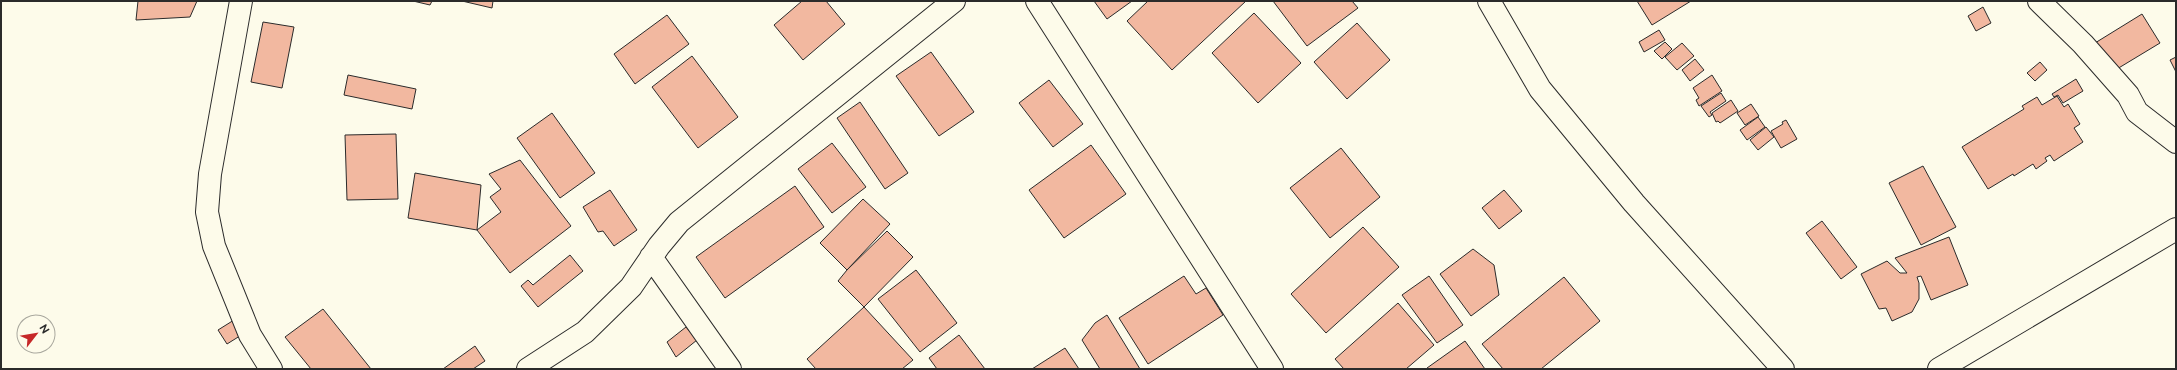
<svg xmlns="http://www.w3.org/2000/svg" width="2177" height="370" font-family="Raleway,sans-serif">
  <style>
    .building { fill: #f2b8a0; stroke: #2b2b2b }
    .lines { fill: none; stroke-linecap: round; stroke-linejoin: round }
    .minor-casing { stroke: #2b2b2b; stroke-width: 24 }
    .secondary-casing { stroke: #2b2b2b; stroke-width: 24 }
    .minor { stroke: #fdfbea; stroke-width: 22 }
    .secondary { stroke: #fdfbea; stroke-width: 22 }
  </style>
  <rect width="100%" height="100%" fill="#fdfbea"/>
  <path class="building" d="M 138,1 L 197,1 L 190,17 L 136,20 Z
    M 413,1 L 432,1 L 430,5 Z
    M 462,1 L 493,1 L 492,8 Z
    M 802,1 L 826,1 L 845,24 L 803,60 L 774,25 Z
    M 1094,1 L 1132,1 L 1107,19 Z
    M 1148,1 L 1246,1 L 1172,70 L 1127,21 Z
    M 1273,1 L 1352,1 L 1358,8 L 1307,46 Z
    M 1637,1 L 1691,1 L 1652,25 Z
    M 1983,7 L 1991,23 L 1976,31 L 1968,16 Z
    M 1254,13 L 1301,63 L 1258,103 L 1212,53 Z
    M 2142,14 L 2160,43 L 2112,72 L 2095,43 Z
    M 667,15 L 689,44 L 635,84 L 614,54 Z
    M 263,22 L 294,27 L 282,88 L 251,82 Z
    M 1357,23 L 1390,60 L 1347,99 L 1314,62 Z
    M 1659,30 L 1665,40 L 1644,52 L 1639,42 Z
    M 1665,42 L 1672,49 L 1662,59 L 1654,51 Z
    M 1682,43 L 1694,56 L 1677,70 L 1665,57 Z
    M 931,52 L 974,112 L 939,136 L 896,76 Z
    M 692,56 L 738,117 L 698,148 L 652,87 Z
    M 2176,57 L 2176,72 L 2170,60 Z
    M 1695,59 L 1704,70 L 1690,81 L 1682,70 Z
    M 2040,62 L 2047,70 L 2035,81 L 2027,73 Z
    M 348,75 L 416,89 L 412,109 L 344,95 Z
    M 1712,75 L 1722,91 L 1699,106 L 1696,100 L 1699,98 L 1693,88 Z
    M 2076,79 L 2083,91 L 2063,103 L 2058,95 L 2054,97 L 2052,94 Z
    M 1049,80 L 1083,124 L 1053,147 L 1019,103 Z
    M 1721,93 L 1726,101 L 1710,112 L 1712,115 L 1709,117 L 1701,106 Z
    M 2057,96 L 2064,107 L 2068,104 L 2080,124 L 2074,128 L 2083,142 L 2054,161 L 2050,155 L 2045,158 L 2047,161 L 2036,169 L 2033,164 L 2014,176 L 2013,174 L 1988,189 L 1962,147 L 2024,109 L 2022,106 L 2037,97 L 2042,105 Z
    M 1731,100 L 1738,111 L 1720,123 L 1718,121 L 1716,122 L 1712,113 Z
    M 860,102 L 908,173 L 885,189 L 837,118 Z
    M 1751,104 L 1759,116 L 1745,125 L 1737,113 Z
    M 552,113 L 595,173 L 560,198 L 517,138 Z
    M 1758,117 L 1765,127 L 1747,140 L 1740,130 Z
    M 1786,120 L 1797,139 L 1781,148 L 1771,131 L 1783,124 L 1782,122 Z
    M 1766,127 L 1774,137 L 1758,150 L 1750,140 Z
    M 396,134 L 398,199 L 347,200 L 345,135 Z
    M 832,143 L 866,187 L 832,213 L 798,169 Z
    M 1091,145 L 1126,194 L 1064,238 L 1029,190 Z
    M 1341,148 L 1380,197 L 1330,238 L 1290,188 Z
    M 520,160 L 571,226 L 510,273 L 477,230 L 501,212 L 490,197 L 501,189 L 489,174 Z
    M 1923,166 L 1956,227 L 1921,245 L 1889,183 Z
    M 415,173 L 481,185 L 477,230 L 408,218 Z
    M 795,186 L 824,227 L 725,298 L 696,257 Z
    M 610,190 L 637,230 L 614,246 L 603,231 L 598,232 L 583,207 Z
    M 1504,190 L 1522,211 L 1499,229 L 1482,208 Z
    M 863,199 L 890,224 L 847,270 L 820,243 Z
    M 1822,221 L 1857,267 L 1841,279 L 1806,233 Z
    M 1363,227 L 1399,267 L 1326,333 L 1291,294 Z
    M 887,231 L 913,257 L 864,307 L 838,281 L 847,270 Z
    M 1949,237 L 1968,285 L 1931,300 L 1921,276 L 1917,277 L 1919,283 L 1919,299 L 1912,312 L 1892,321 L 1886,308 L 1879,309 L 1861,274 L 1887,261 L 1900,273 L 1907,273 L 1895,258 Z
    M 1473,249 L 1494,265 L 1499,295 L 1471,316 L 1440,274 Z
    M 570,255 L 583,271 L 538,307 L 521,286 L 528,280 L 533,285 Z
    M 916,270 L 957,323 L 920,352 L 878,299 Z
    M 1184,276 L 1196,294 L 1206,288 L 1223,315 L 1148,364 L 1119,318 Z
    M 1429,276 L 1463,325 L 1437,343 L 1402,295 Z
    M 1564,277 L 1600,321 L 1541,369 L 1503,369 L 1482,344 Z
    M 1398,303 L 1434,345 L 1406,369 L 1344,369 L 1335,359 Z
    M 864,307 L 913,360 L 902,369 L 816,369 L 807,359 Z
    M 323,309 L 371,369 L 311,369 L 285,337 Z
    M 1107,315 L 1140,369 L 1100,369 L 1082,340 L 1095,323 Z
    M 234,320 L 243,334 L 227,344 L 218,330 Z
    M 686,327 L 697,340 L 676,357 L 667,342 Z
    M 959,335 L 985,369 L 937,369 L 929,358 Z
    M 1465,341 L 1485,369 L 1428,369 L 1427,368 Z
    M 475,346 L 485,361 L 473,369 L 443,369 Z
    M 1065,348 L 1079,369 L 1032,369 Z"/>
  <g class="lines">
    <g class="minor-casing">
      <path id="minor" d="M 241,1 L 210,174 L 207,212 L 214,246 L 250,335 L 271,369
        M 1037,1 L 1272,369
        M 2039,1 L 2083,44 L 2128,95 L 2137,112 L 2176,142
        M 651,257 L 730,369
        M 528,369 L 585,332 L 631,287 L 659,246 L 679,222 L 954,1
        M 1939,369 L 2176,229"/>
    </g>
    <g class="secondary-casing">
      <path id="secondary" d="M 1489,1 L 1540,89 L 1634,203 L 1783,369"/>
    </g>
    <use href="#minor" class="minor"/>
    <use href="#secondary" class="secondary"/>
  </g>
  <rect width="2177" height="370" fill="none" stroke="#2b2b2b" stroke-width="4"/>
  <g transform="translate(36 334) rotate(59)"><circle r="19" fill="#fdfbea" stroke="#a9a89e"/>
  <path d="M0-3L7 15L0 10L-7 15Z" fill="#c62828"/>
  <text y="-6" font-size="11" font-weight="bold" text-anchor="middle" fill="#2b2b2b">N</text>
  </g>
</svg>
